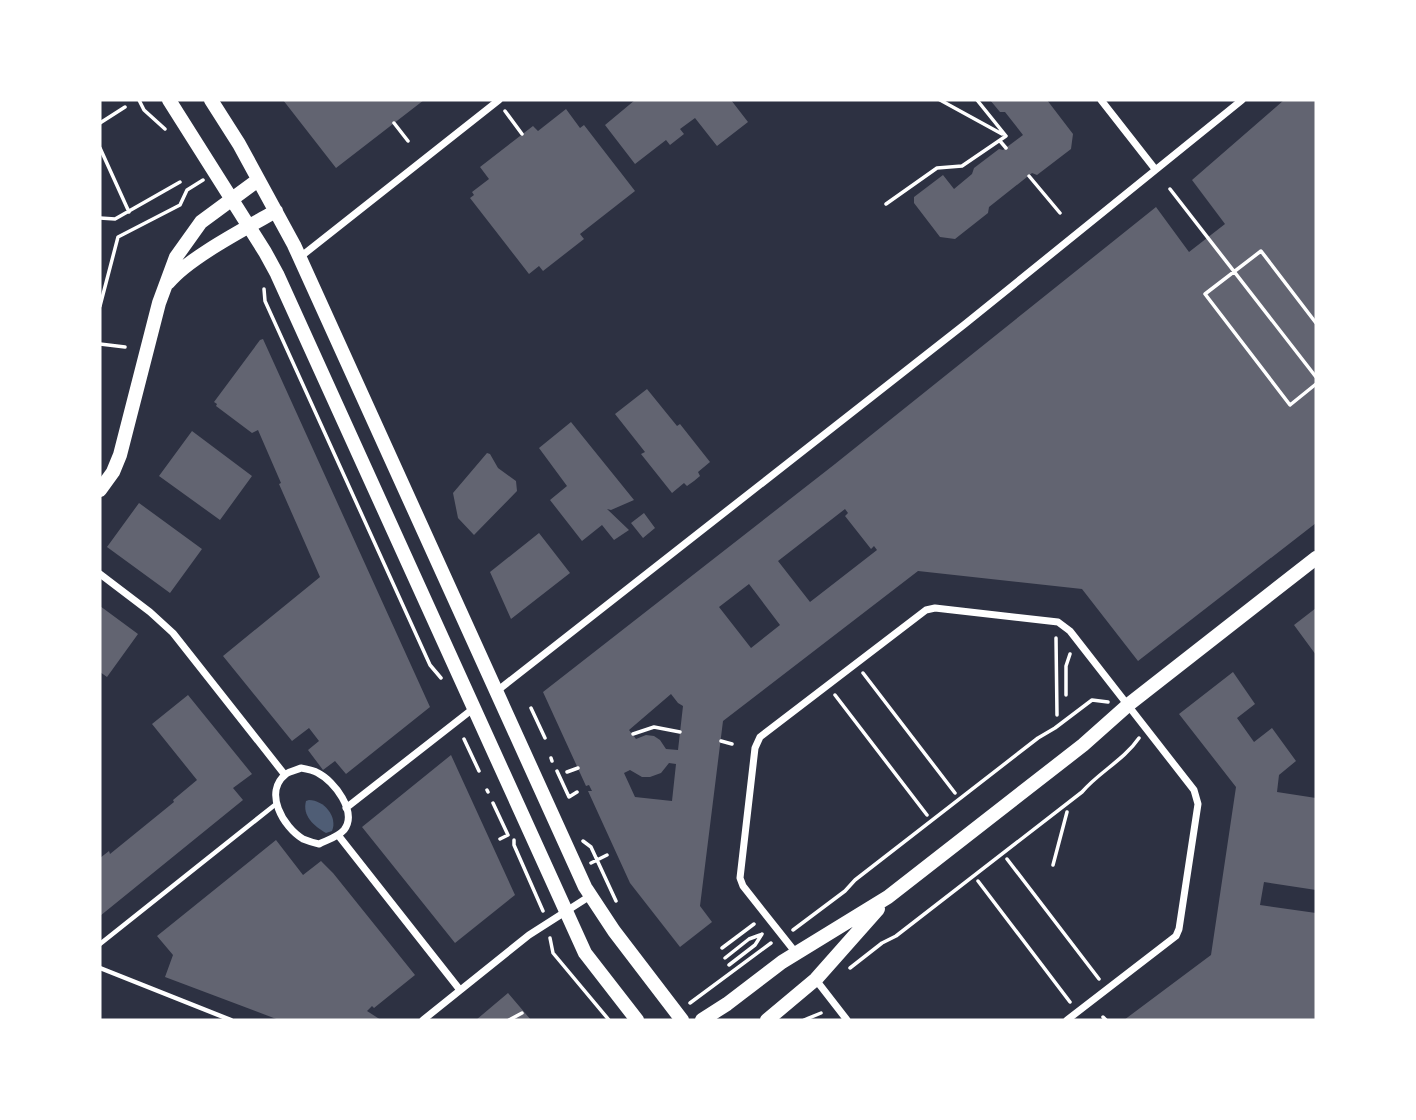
<svg xmlns="http://www.w3.org/2000/svg" width="1416" height="1120" font-family="Quicksand,sans-serif">
  <style>
    .water { fill: #4f5d75 }
    .building { fill: #626471; fill-rule: evenodd }
    .lines { fill: none; stroke-linecap: round; stroke-linejoin: round }
    .path { stroke: #fff; stroke-width: 3.5 }
    .service { stroke: #fff; stroke-width: 4.5 }
    .minor { stroke: #fff; stroke-width: 7 }
    .secondary { stroke: #fff; stroke-width: 14 }
    .primary { stroke: #fff; stroke-width: 14 }
  </style>
  <rect width="100%" height="100%" fill="#2d3142"/>
  <path class="water" d="M 309,800 C 324,800 338,817 332,831 L 326,833 C 314,826 302,816 306,801 Z"/>
  <path class="building" d="M 283,100 L 424,100 L 336,168 Z
    M 635,100 L 731,100 L 748,122 L 717,146 L 695,118 L 680,129 L 684,134 L 670,145 L 666,140 L 635,164 L 605,125 Z
    M 990,100 L 1047,100 L 1073,134 L 1071,149 L 1037,175 L 1032,173 L 989,207 L 988,213 L 955,239 L 940,237 L 914,203 L 914,197 L 943,175 L 954,189 L 972,174 L 974,168 L 999,149 L 1003,150 L 1023,135 L 1005,112 L 1000,112 Z
    M 1284,100 L 1316,100 L 1316,523 L 1138,661 L 1082,589 L 918,571 L 723,721 L 700,906 L 712,922 L 680,947 L 630,883 L 588,791 L 592,791 L 589,785 L 586,786 L 543,692 L 835,464 L 1156,207 L 1189,252 L 1225,224 L 1192,180 ZM 845,509 L 848,513 L 845,516 L 871,549 L 874,546 L 877,550 L 810,602 L 778,561 ZM 749,584 L 780,625 L 751,648 L 719,607 ZM 671,694 L 678,703 L 683,706 L 678,750 L 666,749 L 660,740 L 654,736 L 646,735 L 636,739 L 629,730 ZM 669,763 L 676,764 L 672,801 L 635,797 L 624,773 L 630,770 L 642,777 L 650,777 L 661,773 Z
    M 566,109 L 580,128 L 584,125 L 635,191 L 580,234 L 584,239 L 543,271 L 539,266 L 529,274 L 470,198 L 474,195 L 472,192 L 489,179 L 480,167 L 533,126 L 538,131 Z
    M 263,339 L 430,707 L 346,774 L 335,761 L 323,770 L 308,750 L 319,741 L 309,728 L 292,741 L 223,656 L 320,577 L 279,484 L 281,483 L 258,430 L 252,433 L 216,406 L 217,404 L 214,402 L 260,340 Z
    M 647,389 L 677,426 L 680,424 L 710,462 L 698,472 L 700,476 L 694,481 L 687,486 L 684,483 L 672,493 L 641,454 L 645,452 L 615,414 Z
    M 571,422 L 634,500 L 611,510 L 607,509 L 629,530 L 614,540 L 602,525 L 582,541 L 550,500 L 567,486 L 539,448 Z
    M 192,431 L 252,476 L 220,520 L 159,476 Z
    M 487,453 L 490,454 L 498,468 L 516,481 L 517,491 L 474,535 L 458,518 L 453,493 Z
    M 139,503 L 202,549 L 170,593 L 107,547 Z
    M 644,513 L 655,528 L 643,538 L 631,523 Z
    M 539,533 L 570,573 L 511,619 L 490,572 Z
    M 100,606 L 138,634 L 107,677 L 100,672 Z
    M 1316,608 L 1316,655 L 1294,625 Z
    M 1233,672 L 1255,704 L 1237,718 L 1254,742 L 1272,728 L 1296,761 L 1279,775 L 1277,792 L 1316,798 L 1316,890 L 1264,882 L 1260,905 L 1316,913 L 1316,1020 L 1124,1020 L 1211,955 L 1236,787 L 1179,714 Z
    M 188,695 L 252,774 L 233,788 L 243,800 L 100,916 L 100,858 L 109,851 L 110,854 L 174,802 L 173,800 L 197,780 L 152,724 Z
    M 451,755 L 515,895 L 455,943 L 362,827 Z
    M 276,840 L 303,875 L 321,861 L 333,873 L 415,975 L 374,1008 L 372,1006 L 367,1011 L 381,1020 L 279,1020 L 165,977 L 173,955 L 157,936 Z
    M 508,993 L 531,1020 L 476,1020 Z"/>
  <g class="lines">
    <path class="path" d="M 139,100 L 144,110 L 165,129
      M 940,100 L 1002,134
      M 505,111 L 522,134
      M 100,123 L 125,107
      M 394,123 L 408,141
      M 1000,141 L 1006,148
      M 100,148 L 129,212
      M 1029,176 L 1060,213
      M 1170,189 L 1316,377
      M 886,204 L 937,168 L 962,166 L 1006,136 L 977,100
      M 100,218 L 115,219 L 180,182
      M 264,289 L 265,301 L 430,665 L 441,678
      M 100,306 L 118,237 L 180,205 L 187,190 L 203,180
      M 1316,323 L 1261,251 L 1205,294 L 1290,405 L 1316,384
      M 100,344 L 125,347
      M 1056,638 L 1057,715
      M 863,673 L 955,793
      M 835,695 L 927,815
      M 1066,695 L 1066,666 L 1070,654
      M 531,708 L 545,738
      M 633,734 L 654,727 L 680,732
      M 464,739 L 479,771
      M 721,741 L 732,744
      M 551,758 L 552,761
      M 557,771 L 569,797 L 577,792
      M 567,772 L 578,768
      M 487,790 L 488,792
      M 493,803 L 508,835 L 500,839
      M 514,840 L 514,845 L 543,911
      M 583,841 L 591,847 L 616,901
      M 1007,859 L 1099,979
      M 591,863 L 607,855
      M 1053,865 L 1067,812
      M 978,881 L 1070,1002
      M 793,930 L 845,891 L 855,880 L 1038,738 L 1055,728 L 1092,700 L 1108,702
      M 550,938 L 553,953 L 609,1020
      M 722,948 L 754,924
      M 725,958 L 749,939 L 760,935
      M 729,965 L 755,945 L 762,934
      M 850,968 L 882,943 L 896,936 L 1082,792 C 1099,772 1124,760 1139,738
      M 690,1003 L 771,943
      M 1103,1017 L 1106,1020
      M 509,1020 L 522,1013
      M 804,1020 L 821,1013"/>
    <path class="service" d="M 100,944 L 276,804
      M 100,968 L 231,1020"/>
    <path class="minor" d="M 1101,100 L 1155,169
      M 299,258 L 499,100
      M 100,574 L 150,612 L 173,633 L 285,775
      M 497,691 L 965,324 L 1242,100
      M 301,768 C 307,769 313,770 318,773 C 334,781 358,812 344,830 C 338,837 327,840 319,844 C 314,843 308,841 303,839 C 283,827 263,792 286,774 C 290,771 297,770 301,768 Z
      M 346,808 L 474,708
      M 338,835 L 460,990
      M 796,953 L 743,886 L 740,878 L 755,748 L 760,737 L 926,610 L 935,608 L 1058,622 L 1070,631 L 1194,790 L 1198,804 L 1179,929 L 1176,936 L 1067,1020
      M 816,980 L 847,1020
      M 423,1020 L 529,935 L 590,896"/>
    <path class="secondary" d="M 169,100 L 265,252 L 277,274 L 585,953 L 637,1020
      M 211,100 L 239,144 L 294,245 L 585,887 L 614,931 L 682,1020
      M 168,283 C 188,258 246,228 276,211
      M 100,490 L 113,472 L 120,455 L 159,303 L 176,257 L 201,222 L 258,180"/>
    <path class="primary" d="M 702,1020 L 727,1004 L 782,962 L 888,897 L 1083,745 L 1128,705 L 1316,558
      M 767,1020 L 816,979 L 878,909"/>
  </g>
  <rect width="1416" height="1120" fill="none" stroke="#ffffff" stroke-width="203"/>
</svg>
